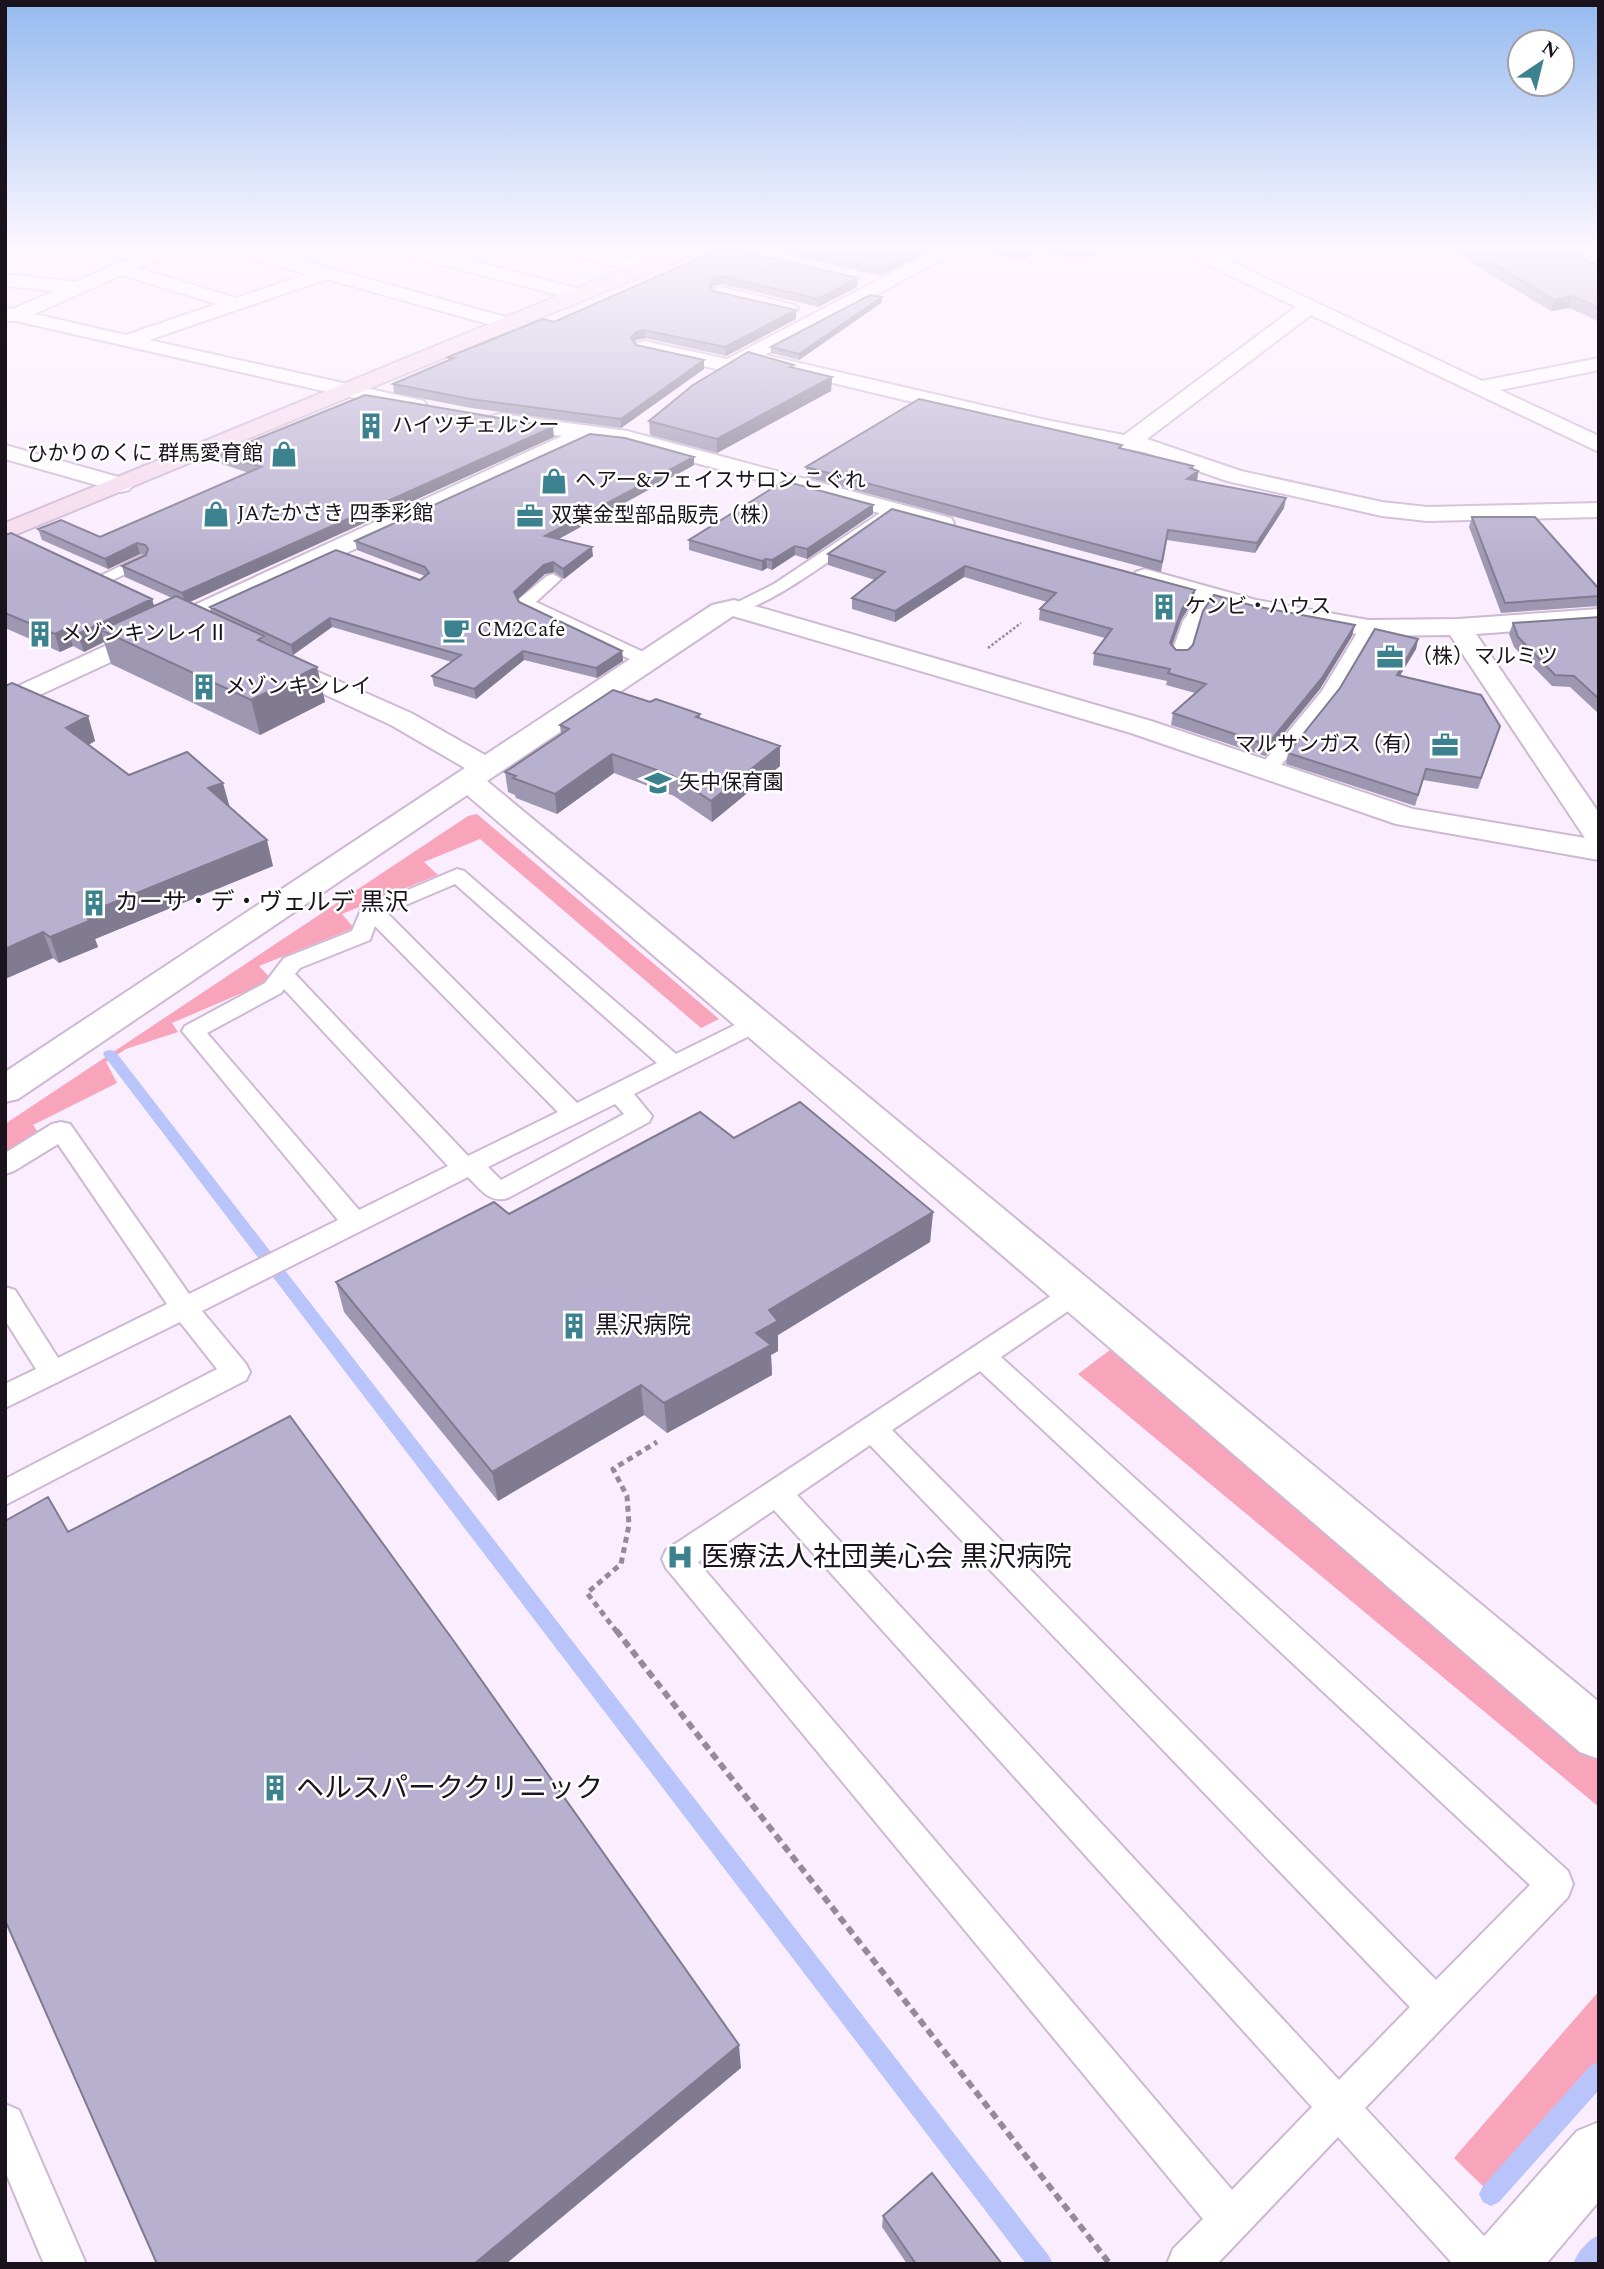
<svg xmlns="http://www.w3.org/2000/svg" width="1604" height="2269" font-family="Spectral,'Noto Sans JP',serif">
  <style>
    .green { fill: #f8a4bb }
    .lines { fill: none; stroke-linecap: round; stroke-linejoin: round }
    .stream { fill: #b9c4fb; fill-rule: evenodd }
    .lane-casing { stroke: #ceb8d4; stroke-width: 4 }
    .street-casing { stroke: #ceb8d4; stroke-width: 4 }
    .secondary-casing { stroke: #ceb8d4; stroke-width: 4 }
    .path-far2 { stroke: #958a98; stroke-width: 2.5; stroke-dasharray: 2.5 2; stroke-linecap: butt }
    .path-far1 { stroke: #958a98; stroke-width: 5; stroke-dasharray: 6 4.5; stroke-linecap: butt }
    .path { stroke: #958a98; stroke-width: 6; stroke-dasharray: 8 5; stroke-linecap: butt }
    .lane { fill: #fff; fill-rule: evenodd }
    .street { fill: #fff; fill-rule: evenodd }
    .secondary { fill: #f5daec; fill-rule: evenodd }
    .wall { fill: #9e97b2 }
    .shaded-wall { fill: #817b91 }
    .building { fill: #b8b0cf; stroke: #817b91; stroke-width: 2 }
    .labels { text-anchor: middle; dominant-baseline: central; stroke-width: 5; stroke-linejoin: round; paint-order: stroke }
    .far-poi-label { font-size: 21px; fill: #1a121c; stroke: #fff; text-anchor: start }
    .poi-label { font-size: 24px; fill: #1a121c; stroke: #fff; text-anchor: start }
    .near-poi-label { font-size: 28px; fill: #1a121c; stroke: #fff; text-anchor: start }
  </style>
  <rect width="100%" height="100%" fill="#faedfe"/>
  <path class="green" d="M 477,814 L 719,1019 L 701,1028 L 480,839 L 424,862 L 438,875 L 342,914 L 354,928 L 259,966 L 272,980 L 172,1023 L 178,1032 L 126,1049 L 106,1062 L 117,1083 L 33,1125 L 40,1135 L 5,1152 L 5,1124 L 468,816 Z
    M 1110,1350 L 1599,1761 L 1599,1807 L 1078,1374 Z
    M 1599,1991 L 1599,2068 L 1491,2194 L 1454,2158 Z"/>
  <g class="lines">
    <path class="stream" d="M 110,1050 L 115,1051 L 1049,2256 L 1053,2264 L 1026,2264 L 105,1057 L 103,1054 L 105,1051 Z
      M 1599,2062 L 1599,2090 L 1499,2202 L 1491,2206 L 1483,2202 L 1479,2194 L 1483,2186 L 1591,2065 Z
      M 1599,2235 L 1599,2264 L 1573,2264 C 1578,2252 1587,2240 1599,2235 Z"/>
    <g class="lane-casing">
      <path id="lane" d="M 886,509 L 891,511 L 894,514 L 891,517 C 864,536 757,619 728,612 L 726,608 L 774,584 Z
        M 141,556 L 147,558 L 149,561 L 147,564 L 108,582 L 96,582 L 94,579 Z
        M 553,574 L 561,579 L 536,602 L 652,656 L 655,660 L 652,664 L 640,664 L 519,607 L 517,603 L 519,599 L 547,576 Z
        M 1209,590 L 1217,595 L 1199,621 L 1189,655 L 1186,659 L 1174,659 L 1171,655 L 1183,621 L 1203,592 Z
        M 1368,623 L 1376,628 L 1336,697 L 1274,774 L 1260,774 L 1257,770 L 1260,766 L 1322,691 L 1360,628 Z
        M 457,869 L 464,871 L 676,1054 L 747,1019 L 755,1017 L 763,1019 L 766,1024 L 763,1029 L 634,1094 L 652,1116 L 649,1122 L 508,1198 C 490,1204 480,1189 468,1177 L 202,1311 L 246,1364 L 250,1372 L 246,1380 L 5,1505 L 5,1479 L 217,1369 L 180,1322 L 5,1408 L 5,1384 L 36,1369 L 5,1320 L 5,1287 L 15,1290 L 58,1358 L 167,1304 L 58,1144 L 14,1171 L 5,1174 L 5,1153 L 52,1124 L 61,1122 L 70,1124 L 189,1294 L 338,1220 L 182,1031 L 185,1026 L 265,983 L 284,958 L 352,931 L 361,910 ZM 455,884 L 657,1063 L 577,1103 L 387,913 ZM 375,926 L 558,1112 L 468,1156 L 295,974 L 300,968 L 370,940 ZM 284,989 L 448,1166 L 359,1210 L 207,1033 L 281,993 ZM 615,1104 L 624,1114 L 501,1180 L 488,1167 Z
        M 1075,1283 L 1084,1286 L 1088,1293 L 1084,1300 L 1001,1357 L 1568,1871 L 1573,1884 L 1568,1897 L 1365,2108 L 1496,2249 L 1502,2264 L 1453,2264 L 1338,2137 L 1217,2264 L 1167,2264 L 1173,2249 L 1203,2219 L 666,1568 L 662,1559 L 666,1550 L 1066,1286 ZM 980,1371 L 1530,1885 L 1436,1980 L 892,1430 ZM 870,1445 L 1410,2007 L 1339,2080 L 797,1495 ZM 774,1510 L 1312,2107 L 1232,2190 L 698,1562 Z
        M 5,2104 L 19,2110 L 86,2264 L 44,2264 L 5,2171 Z"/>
    </g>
    <g class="street-casing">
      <path id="street" d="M 44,245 L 105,245 L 150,250 L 161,245 L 185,245 L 182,249 L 137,268 L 236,298 L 307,274 L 219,249 L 216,245 L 245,245 L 513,319 L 516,323 L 506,329 L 327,279 L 149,340 L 424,401 L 427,406 L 424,411 L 416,412 L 16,321 L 5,321 L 5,307 L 13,309 L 54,291 L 5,286 L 5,274 L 75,282 L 130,258 L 53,250 ZM 122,275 L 217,304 L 126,335 L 34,314 Z
        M 380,245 L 410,245 L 584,290 L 586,294 L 577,300 L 383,249 Z
        M 545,245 L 575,245 L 652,265 L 655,269 L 646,274 L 548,249 Z
        M 945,245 L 968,245 L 765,355 L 1046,420 L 1124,435 L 1296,307 L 1175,249 L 1172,245 L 1195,245 L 1482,381 L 1599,358 L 1599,370 L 1500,390 L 1599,436 L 1599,452 L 1311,315 L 1147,439 L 1241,471 L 1382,502 L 1427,507 L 1599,503 L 1599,517 L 1427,521 L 1382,516 L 1227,481 L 1144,452 L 1046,434 L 749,363 L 730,372 L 637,351 L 634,347 L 637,343 L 644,341 L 727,359 Z
        M 1547,245 L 1570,245 L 1599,260 L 1599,272 Z
        M 721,287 L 795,305 L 798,309 L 788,315 L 714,297 L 712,293 L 714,289 Z
        M 500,414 L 627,431 L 951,518 L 954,523 L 951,528 L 942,530 L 626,444 L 590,440 L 5,711 L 5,692 L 562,436 L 492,426 L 489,421 L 492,416 Z
        M 5,445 L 129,480 L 133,485 L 129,490 L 121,492 L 5,459 Z
        M 1145,569 L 1256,600 L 1368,620 L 1458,619 L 1599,609 L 1599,625 L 1476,634 L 1599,813 L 1599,860 L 1396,824 L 1131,733 L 733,616 L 487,781 L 1599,1702 L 1599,1759 L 1580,1752 L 467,795 L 18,1099 L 5,1102 L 5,1072 L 465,768 L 391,725 L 263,666 L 259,660 L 263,654 L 273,652 L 411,713 L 485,755 L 712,605 L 734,600 L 1151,721 L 1413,809 L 1585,838 L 1450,635 L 1368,636 L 1253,615 L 1136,582 L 1132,577 L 1136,572 Z
        M 1599,2122 L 1599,2201 L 1546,2264 L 1471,2264 L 1480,2241 L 1577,2131 Z"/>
    </g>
    <g class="secondary-casing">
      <path id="secondary" d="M 685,245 L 710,245 L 707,249 L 5,539 L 5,523 C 232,431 458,335 685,245 Z"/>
    </g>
    <path class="path-far2" d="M 988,648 L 1021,623"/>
    <path class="path-far1" d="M 617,1632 L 587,1593 L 621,1564 L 629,1525 L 627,1496 L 613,1469 L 657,1442"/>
    <path class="path" d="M 616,1630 L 1110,2264"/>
    <use href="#lane" class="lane"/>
    <use href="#street" class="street"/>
    <use href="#secondary" class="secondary"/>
  </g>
  <path class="wall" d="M 750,245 L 940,245 L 880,276 Z
    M 966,245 L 1114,245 L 1093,256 L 1070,258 L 1039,251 L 1022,260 L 966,249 Z
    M 1442,245 L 1566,245 L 1582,254 L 1581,258 L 1599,265 L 1599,322 L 1583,314 L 1569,308 L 1551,311 Z
    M 1576,245 L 1599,245 L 1599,257 Z
    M 724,247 L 857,287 L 818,307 L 722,284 L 713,286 L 712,289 L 713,291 L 796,310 L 796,319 L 726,356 L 645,338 L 636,340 L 635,343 L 636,345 L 704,360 L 704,369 L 621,428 L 471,408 L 394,393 L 393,384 L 449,361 L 448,357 L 554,322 Z
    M 882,297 L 881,303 L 799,360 L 771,353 L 771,347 Z
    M 794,368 L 832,377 L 831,391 L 717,453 L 650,435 L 649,421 Z
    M 554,437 L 190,602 L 211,612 L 210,607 L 420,580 L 425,576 L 357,550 L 355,541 L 694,465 L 558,539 L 593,556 L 564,579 L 554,572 L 545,574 L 517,599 L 519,602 L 622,651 L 623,661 L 597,678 L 524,660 L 476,699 L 434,686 L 432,676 L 452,662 L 332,627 L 293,655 L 265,642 L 265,643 L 317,667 L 325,702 L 260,735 L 111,664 L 104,642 L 84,652 L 73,646 L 60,652 L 5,628 L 5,535 L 152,599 L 154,606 L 172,598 L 125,577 L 122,566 L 146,555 L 140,554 L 108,569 L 42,540 L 38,529 L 100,537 L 249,473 L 222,464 L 220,454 Z
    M 1121,448 L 1193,466 L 1193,469 L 1198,471 L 1197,481 L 1284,508 L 1255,553 L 1167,540 L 1161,572 L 806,477 L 806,467 Z
    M 892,509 L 1195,590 L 1193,601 L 1181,620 L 1172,645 L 1176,650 L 1188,650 L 1352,636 L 1320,689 L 1265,756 L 1171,725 L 1173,713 L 1195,693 L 1166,685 L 1167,681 L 1093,665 L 1094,653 L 1105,638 L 1039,620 L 1040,609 L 1047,602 L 964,577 L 895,622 L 852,609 L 852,598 L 875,580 L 828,565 L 828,554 Z
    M 873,514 L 807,559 L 795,555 L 772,570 L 767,568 L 762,571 L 689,550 L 689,540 Z
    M 1472,517 L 1599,589 L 1599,606 L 1501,613 L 1469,527 Z
    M 1599,617 L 1599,714 L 1570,687 L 1552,686 L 1514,647 L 1509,634 L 1513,623 Z
    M 1418,639 L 1416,649 L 1400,676 L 1497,736 L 1478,789 L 1423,780 L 1415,806 L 1286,764 L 1288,753 Z
    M 650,702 L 700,714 L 700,718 L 780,766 L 712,822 L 674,796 L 614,773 L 557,814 L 516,798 L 515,795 L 508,792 L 505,772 L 561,734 L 560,725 Z
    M 88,716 L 95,741 L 88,745 L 129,775 L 230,807 L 273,866 L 95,939 L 98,947 L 59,963 L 53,958 L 5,979 Z
    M 734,1138 L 933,1212 L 930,1242 L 778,1335 L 778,1351 L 771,1355 L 772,1375 L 667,1433 L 644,1415 L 498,1501 L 344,1312 L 336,1282 L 509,1214 Z
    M 883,2216 L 1002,2264 L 907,2264 L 882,2227 Z"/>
  <path class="shaded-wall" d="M 928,245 L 940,245 L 880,276 L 880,270 Z
    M 1040,245 L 1039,251 L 1022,260 L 1022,254 Z
    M 1103,245 L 1114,245 L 1093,256 L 1094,250 Z
    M 721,276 L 722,284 L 713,286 L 710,294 L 709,286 L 713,278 Z
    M 858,278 L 857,287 L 818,307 L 818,299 Z
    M 1572,296 L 1569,308 L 1551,311 L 1554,300 Z
    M 882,297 L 881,303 L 799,360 L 799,354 Z
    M 796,310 L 796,319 L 726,356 L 725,347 Z
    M 644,330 L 645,338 L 636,340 L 631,347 L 631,338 L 636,332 Z
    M 704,360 L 704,369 L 621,428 L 621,419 Z
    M 832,377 L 831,391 L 717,453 L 717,439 Z
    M 553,427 L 554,437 L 185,604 L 182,593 Z
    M 694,457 L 694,465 L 546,546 L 545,536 Z
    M 1193,466 L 1192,476 L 1198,471 L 1197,481 L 1187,479 L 1190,468 Z
    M 1286,498 L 1284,508 L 1255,553 L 1257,543 Z
    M 873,505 L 873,514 L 807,559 L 807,549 Z
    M 137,543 L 140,554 L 108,569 L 105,559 Z
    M 795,546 L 795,555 L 772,570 L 772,560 Z
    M 592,547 L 593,556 L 564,579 L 563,569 Z
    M 766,559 L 767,568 L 762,571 L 762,561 Z
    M 553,562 L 554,572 L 545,574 L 515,602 L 514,592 L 544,565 Z
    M 965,566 L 964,577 L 895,622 L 895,611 Z
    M 1195,590 L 1193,601 L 1181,620 L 1169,654 L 1170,643 L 1182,609 Z
    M 152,599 L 157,617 L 101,630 L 104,642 L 84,652 L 78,634 Z
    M 330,618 L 332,627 L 293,655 L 291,645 Z
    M 1355,625 L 1352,636 L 1320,689 L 1265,756 L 1267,745 Z
    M 67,628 L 73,646 L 60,652 L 55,634 Z
    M 1418,639 L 1416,649 L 1394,685 L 1397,675 Z
    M 523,651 L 524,660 L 476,699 L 474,689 Z
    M 622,651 L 623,661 L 597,678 L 596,668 Z
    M 317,667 L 325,702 L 260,735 L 251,700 Z
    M 88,716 L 95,741 L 74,753 L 66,728 Z
    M 780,746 L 780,766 L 712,822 L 711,801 Z
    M 612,754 L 614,773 L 557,814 L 555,794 Z
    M 223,783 L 230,808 L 208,788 Z
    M 267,840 L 273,866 L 95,939 L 98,947 L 59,963 L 50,937 L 85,914 Z
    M 43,932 L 53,958 L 5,979 L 5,949 Z
    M 933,1212 L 930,1242 L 778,1335 L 778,1351 L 771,1355 L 772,1375 L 667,1433 L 664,1403 L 756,1333 L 769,1310 Z
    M 641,1385 L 644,1415 L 498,1501 L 492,1472 Z
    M 739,2045 L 741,2068 L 506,2264 L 474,2264 Z"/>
  <path class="building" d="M 777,245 L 928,245 L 880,270 Z
    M 978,245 L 1039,245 L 1022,254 Z
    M 1040,245 L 1103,245 L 1094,250 L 1070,251 Z
    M 1462,245 L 1566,245 L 1582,254 L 1572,254 L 1599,265 L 1599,309 L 1587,302 L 1572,296 L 1554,300 Z
    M 724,247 L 858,278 L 818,299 L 721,276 L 713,278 L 709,286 L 713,291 L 796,310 L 725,347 L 644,330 L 636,332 L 631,338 L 636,345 L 704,360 L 621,419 L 470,399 L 393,384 L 454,358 L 448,357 L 543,319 L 554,322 Z
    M 870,295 L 882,297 L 799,354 L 771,347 Z
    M 748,352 L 794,365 L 790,367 L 832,377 L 717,439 L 649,421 L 693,385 Z
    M 365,395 L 553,427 L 182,593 L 122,566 L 146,555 L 148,549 L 145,545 L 137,543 L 105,559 L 38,529 L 61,520 L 100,537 L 261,467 L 220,454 Z
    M 919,399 L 1122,445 L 1119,448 L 1193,466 L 1190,468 L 1198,471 L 1187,479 L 1286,498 L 1257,543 L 1168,530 L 1162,562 L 806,467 Z
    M 590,434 L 625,438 L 694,457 L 545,536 L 592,547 L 563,569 L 553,562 L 544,565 L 514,592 L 519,602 L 622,651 L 596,668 L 523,651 L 474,689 L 432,676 L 461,655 L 330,618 L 291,645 L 210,607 L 336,550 L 420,580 L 429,573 L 425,567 L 355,541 Z
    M 784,481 L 873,505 L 807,549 L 795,546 L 772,560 L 766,559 L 762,561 L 689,540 Z
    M 892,509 L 1195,590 L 1182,609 L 1170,643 L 1176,650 L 1188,650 L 1193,645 L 1203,611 L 1214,595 L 1254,606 L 1355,625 L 1322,678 L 1267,745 L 1173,713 L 1206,684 L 1168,673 L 1170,669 L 1094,653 L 1112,629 L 1040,609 L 1056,593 L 965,566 L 895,611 L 852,598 L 885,572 L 828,554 Z
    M 1472,517 L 1535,517 L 1599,589 L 1599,596 L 1505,603 Z
    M 11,533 L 152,599 L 78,634 L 67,628 L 55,634 L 5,613 L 5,535 Z
    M 176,596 L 264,636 L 258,640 L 317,667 L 251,700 L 101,630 Z
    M 1599,617 L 1599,699 L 1574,676 L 1555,675 L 1518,637 L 1513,623 Z
    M 1375,629 L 1418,639 L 1397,675 L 1481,695 L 1500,726 L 1481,778 L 1426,769 L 1418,795 L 1288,753 L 1340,688 Z
    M 12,683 L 88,716 L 66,728 L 129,775 L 187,752 L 223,783 L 208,788 L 267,840 L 85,914 L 89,921 L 50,937 L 43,932 L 5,949 L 5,686 Z
    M 613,690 L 650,702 L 656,699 L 700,714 L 696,717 L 780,746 L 711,801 L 673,776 L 612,754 L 555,794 L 513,778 L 516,776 L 505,772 L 569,729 L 560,725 Z
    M 800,1102 L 933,1212 L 769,1310 L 778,1321 L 756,1333 L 771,1345 L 664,1403 L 641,1385 L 492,1472 L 336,1282 L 494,1202 L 509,1214 L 700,1112 L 734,1138 Z
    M 290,1416 L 453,1640 L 739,2045 L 474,2264 L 157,2264 L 5,1920 L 5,1521 L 48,1497 L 68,1532 Z
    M 932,2173 L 1002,2264 L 916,2264 L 883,2216 Z"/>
  <linearGradient id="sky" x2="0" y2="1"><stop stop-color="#95baf0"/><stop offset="0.44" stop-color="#fdf7ff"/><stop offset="1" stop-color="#fdf7ff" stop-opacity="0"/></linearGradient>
  <rect width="1604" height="563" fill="url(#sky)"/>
  <defs>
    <g id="building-bare" transform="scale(2.1)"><path d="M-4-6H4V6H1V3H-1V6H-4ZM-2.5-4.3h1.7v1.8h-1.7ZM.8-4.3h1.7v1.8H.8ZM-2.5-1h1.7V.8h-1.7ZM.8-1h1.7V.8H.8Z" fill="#3c818e" stroke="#fff" stroke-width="2.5" paint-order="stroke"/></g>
    <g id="shop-bare" transform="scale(2.1)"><path d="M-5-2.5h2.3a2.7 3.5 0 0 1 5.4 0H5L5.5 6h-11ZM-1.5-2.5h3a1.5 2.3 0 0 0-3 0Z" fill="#3c818e" stroke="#fff" stroke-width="2.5" paint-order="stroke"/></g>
    <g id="office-bare" transform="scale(2.1)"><path d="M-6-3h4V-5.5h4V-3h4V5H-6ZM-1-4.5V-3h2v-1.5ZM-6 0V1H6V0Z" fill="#3c818e" stroke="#fff" stroke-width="2.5" paint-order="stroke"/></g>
    <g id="cafe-bare" transform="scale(2.1)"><path d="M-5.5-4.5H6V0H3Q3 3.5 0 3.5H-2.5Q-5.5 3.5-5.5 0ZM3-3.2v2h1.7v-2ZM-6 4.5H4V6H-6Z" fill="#3c818e" stroke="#fff" stroke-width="2.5" paint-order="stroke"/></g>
    <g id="school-bare" transform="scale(2.1)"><path d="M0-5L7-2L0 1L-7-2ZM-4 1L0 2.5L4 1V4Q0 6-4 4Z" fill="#3c818e" stroke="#fff" stroke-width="2.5" paint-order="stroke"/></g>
    <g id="hospital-bare" transform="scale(2.1)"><path d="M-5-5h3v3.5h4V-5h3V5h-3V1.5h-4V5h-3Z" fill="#3c818e" stroke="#fff" stroke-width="2.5" paint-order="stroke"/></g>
  </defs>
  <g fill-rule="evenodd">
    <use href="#building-bare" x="371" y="426"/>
    <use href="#shop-bare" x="284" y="454"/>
    <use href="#shop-bare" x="554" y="481"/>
    <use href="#shop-bare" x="216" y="514"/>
    <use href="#office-bare" x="530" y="516"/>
    <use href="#building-bare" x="1164" y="607"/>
    <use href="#cafe-bare" x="456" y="630"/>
    <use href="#building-bare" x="40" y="634"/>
    <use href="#office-bare" x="1390" y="657"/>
    <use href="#building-bare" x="204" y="687"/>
    <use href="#office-bare" x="1445" y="745"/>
    <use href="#school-bare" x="658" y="783"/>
    <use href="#building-bare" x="94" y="903"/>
    <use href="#building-bare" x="574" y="1326"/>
    <use href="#hospital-bare" x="680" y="1557"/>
    <use href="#building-bare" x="275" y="1788"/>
  </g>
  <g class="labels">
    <g class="far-poi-label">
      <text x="392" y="426">ハイツチェルシー</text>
      <text x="263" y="454" text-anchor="end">ひかりのくに 群馬愛育館</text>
      <text x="575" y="481">ヘアー&amp;フェイスサロン こぐれ</text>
      <text x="237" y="514">JAたかさき 四季彩館</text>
      <text x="551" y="516">双葉金型部品販売（株）</text>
      <text x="1185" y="607">ケンビ・ハウス</text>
      <text x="477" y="630">CM2Cafe</text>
      <text x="61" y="634">メゾンキンレイⅡ</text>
      <text x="1411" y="657">（株）マルミツ</text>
      <text x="225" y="687">メゾンキンレイ</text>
      <text x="1424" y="745" text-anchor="end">マルサンガス（有）</text>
      <text x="679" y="783">矢中保育園</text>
    </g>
    <g class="poi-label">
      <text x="115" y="903">カーサ・デ・ヴェルデ 黒沢</text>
      <text x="595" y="1326">黒沢病院</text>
    </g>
    <g class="near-poi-label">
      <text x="701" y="1557">医療法人社団美心会 黒沢病院</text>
      <text x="296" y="1788">ヘルスパーククリニック</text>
    </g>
  </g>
  <rect width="1604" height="2269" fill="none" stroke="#1a121c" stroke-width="14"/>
  <g transform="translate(1541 63) rotate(35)"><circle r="33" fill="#ffffff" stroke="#a3a0a4" stroke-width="2"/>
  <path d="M0-5L12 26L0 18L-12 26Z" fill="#3c818e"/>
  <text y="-10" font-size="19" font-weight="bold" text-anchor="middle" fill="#1a121c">N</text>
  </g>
</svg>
